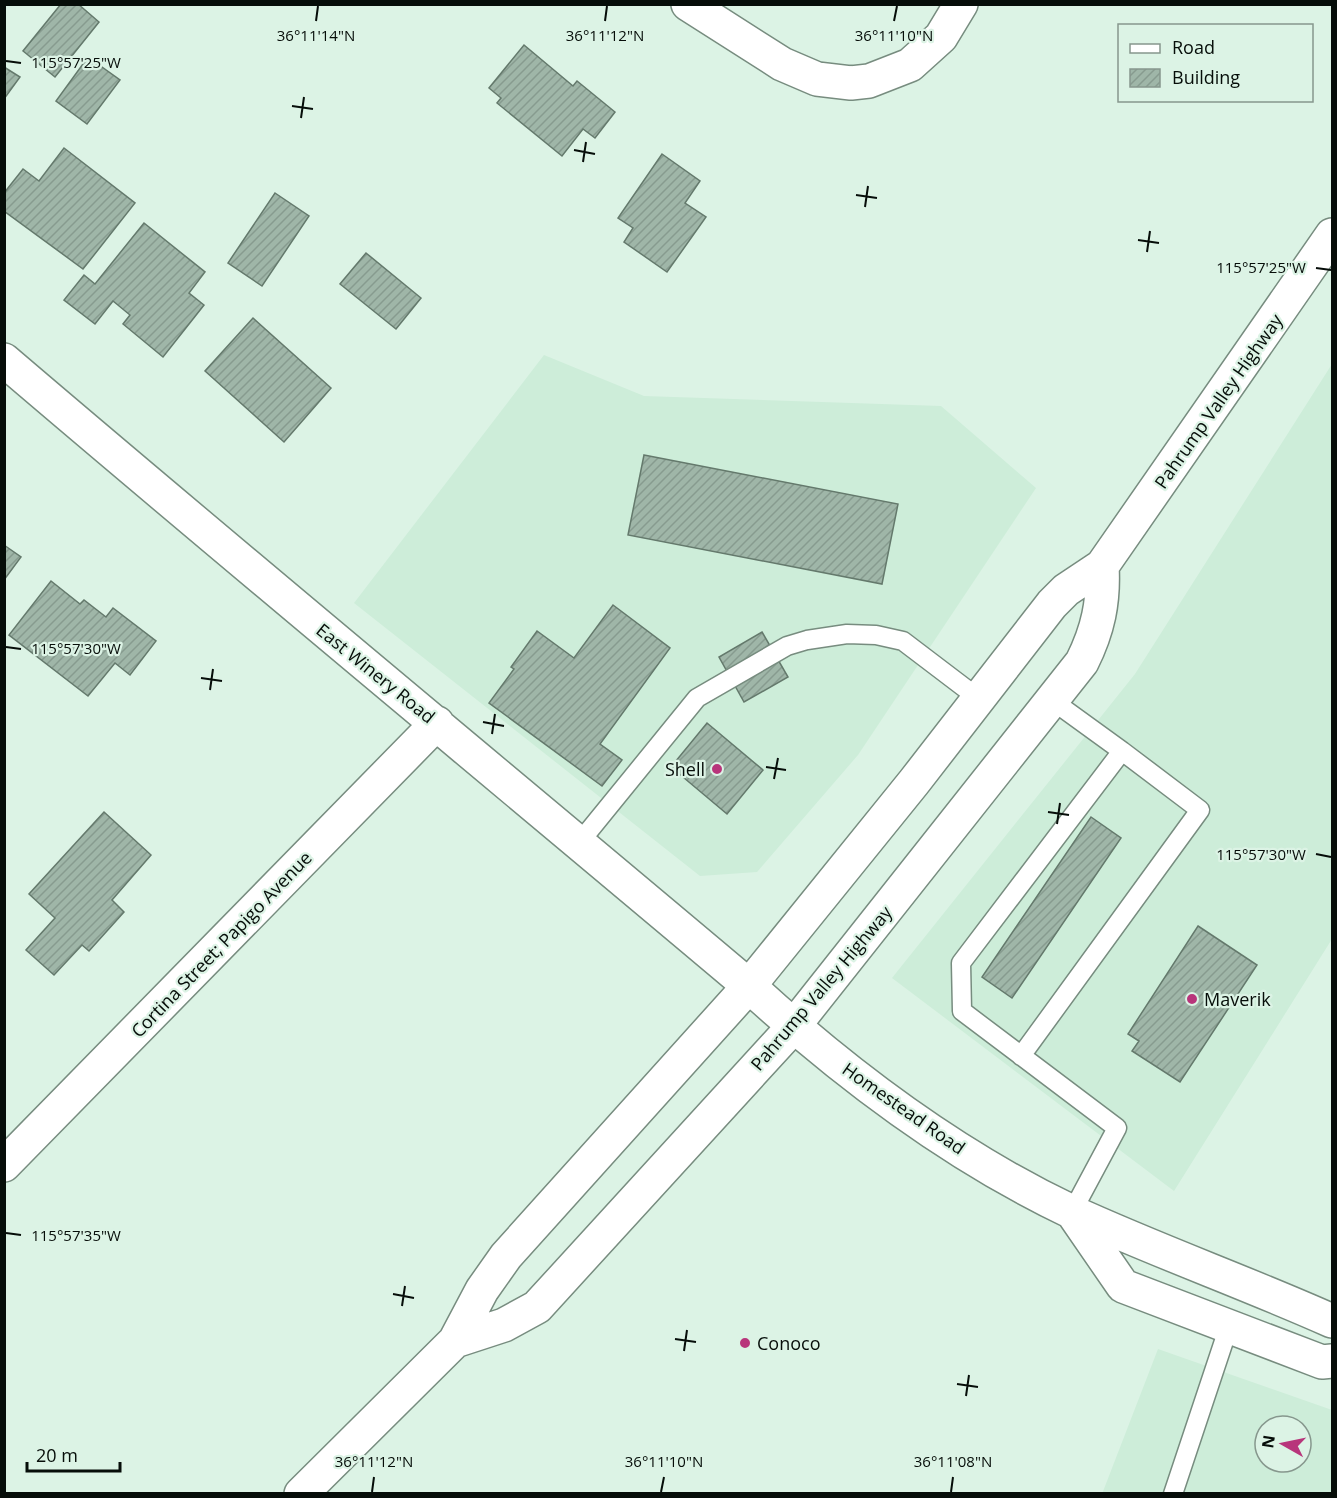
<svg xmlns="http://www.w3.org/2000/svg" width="1337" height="1498" font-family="'Open Sans',sans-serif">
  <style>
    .built { fill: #cdedd9; fill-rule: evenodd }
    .building { fill: url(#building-hatch); stroke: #64796c; stroke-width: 1.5 }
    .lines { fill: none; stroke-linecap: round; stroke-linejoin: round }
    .lane-casing { stroke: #778c7f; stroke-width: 21 }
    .street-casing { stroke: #778c7f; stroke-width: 36 }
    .secondary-casing { stroke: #778c7f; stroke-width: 36 }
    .highway-casing { stroke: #778c7f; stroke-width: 36 }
    .lane { stroke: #fff; stroke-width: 18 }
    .street { stroke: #fff; stroke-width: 33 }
    .secondary { stroke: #fff; stroke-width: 33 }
    .highway { stroke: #fff; stroke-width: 33 }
    .ticks { fill: none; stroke: #060d09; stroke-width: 2 }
    .poi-dot { fill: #b8357b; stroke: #dcf3e5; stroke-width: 2 }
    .labels { text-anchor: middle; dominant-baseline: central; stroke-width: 4.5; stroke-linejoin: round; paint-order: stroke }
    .street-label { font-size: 18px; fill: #060d09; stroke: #dcf3e5 }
    .poi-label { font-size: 18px; fill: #060d09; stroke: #dcf3e5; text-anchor: start }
    .ticks-label { font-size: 15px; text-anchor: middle; fill: #060d09; stroke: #dcf3e5; stroke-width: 4.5; stroke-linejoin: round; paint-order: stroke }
  </style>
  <defs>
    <pattern id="building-hatch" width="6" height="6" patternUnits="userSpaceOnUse" patternTransform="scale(1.5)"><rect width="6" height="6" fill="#9fb6a8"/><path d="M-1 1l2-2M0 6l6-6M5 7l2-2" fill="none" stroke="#879b8f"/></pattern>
  </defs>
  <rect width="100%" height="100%" fill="#dcf3e5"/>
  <path class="built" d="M 544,355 L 644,396 L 941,406 L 1036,488 L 858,755 L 757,872 L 700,876 L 354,603 Z
    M 1332,364 L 1332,939 L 1174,1191 L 892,978 L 1135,674 Z
    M 1158,1349 L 1332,1410 L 1332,1493 L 1102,1494 ZM 1265,1426 L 1301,1426 L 1301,1462 L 1265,1462 Z"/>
  <path class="building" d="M 61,4 L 78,4 L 99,22 L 55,77 L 23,51 Z
    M 524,45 L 573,86 L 577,81 L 615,112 L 595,138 L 583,129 L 562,156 L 497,103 L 501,98 L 489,88 Z
    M 88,57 L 120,80 L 87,124 L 56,101 Z
    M 4,67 L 20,77 L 4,99 Z
    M 64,148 L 135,203 L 83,269 L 4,211 L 4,193 L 23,169 L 39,181 Z
    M 662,154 L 700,181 L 685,203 L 706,217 L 667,272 L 624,242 L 633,228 L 618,218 Z
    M 275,193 L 309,216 L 262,286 L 228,263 Z
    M 144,223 L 205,272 L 189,293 L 204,305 L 163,357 L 123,324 L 130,315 L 113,301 L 95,324 L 64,300 L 84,275 L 95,284 Z
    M 366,253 L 421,298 L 396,329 L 340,284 Z
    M 253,318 L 331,388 L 284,442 L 205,371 Z
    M 644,455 L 898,504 L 882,584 L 628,535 Z
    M 4,545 L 21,557 L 4,580 Z
    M 51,581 L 80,604 L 84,600 L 106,617 L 113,608 L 156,641 L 130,675 L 115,663 L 88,696 L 9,635 Z
    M 613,605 L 670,648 L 600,744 L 622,760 L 602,786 L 489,703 L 514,669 L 511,667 L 537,631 L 574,658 Z
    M 762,632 L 788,677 L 744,702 L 719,657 Z
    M 707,723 L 763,770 L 727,814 L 671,767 Z
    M 104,812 L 151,855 L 112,900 L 124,912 L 89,951 L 82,945 L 54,975 L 26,950 L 55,918 L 29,894 Z
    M 1091,817 L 1121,838 L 1012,998 L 982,977 Z
    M 1198,926 L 1257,965 L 1180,1082 L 1132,1051 L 1139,1041 L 1128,1034 Z"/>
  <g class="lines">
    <g class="lane-casing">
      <path id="lane" d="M 1053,701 L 1122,751 L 961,963 L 962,1011 L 1117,1128 L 1072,1212
        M 579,843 L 697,698 L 787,646 L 807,640 L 847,634 L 876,635 L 903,641 L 978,698
        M 1021,1056 L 1200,810 L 1122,751
        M 1173,1494 L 1229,1326"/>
    </g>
    <g class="street-casing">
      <path id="street" d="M 688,4 L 782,64 L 817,79 L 851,83 L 869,81 L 910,65 L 941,37 L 961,4
        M 4,360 C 251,571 501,777 749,986
        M 4,1165 L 437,723"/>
    </g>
    <g class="secondary-casing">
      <path id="secondary" d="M 749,986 C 845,1074 954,1156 1072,1212 C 1157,1251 1247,1283 1332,1321
        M 1072,1212 L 1123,1286 L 1322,1362 L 1332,1361"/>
    </g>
    <g class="highway-casing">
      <path id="highway" d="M 455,1341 L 504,1325 L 537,1307 L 793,1027 L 1082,662 C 1098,630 1104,602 1102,566
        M 301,1494 L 455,1341 L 482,1290 L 506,1256 L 749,986 L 914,782 L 1052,604 L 1066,590 L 1102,566 L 1332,235"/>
    </g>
    <use href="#lane" class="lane"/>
    <use href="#street" class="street"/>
    <use href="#secondary" class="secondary"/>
    <use href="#highway" class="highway"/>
  </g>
  <path class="ticks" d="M 316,21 L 318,6M 605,21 L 607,6M 894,21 L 897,6M 6,61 L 21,63M 292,106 L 313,109M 301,118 L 304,97M 574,150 L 595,154M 583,162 L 586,142M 856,195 L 877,198M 865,207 L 868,186M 1138,240 L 1159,243M 1147,252 L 1150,231M 1316,268 L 1331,270M 6,647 L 21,649M 201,678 L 222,681M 210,690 L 213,669M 483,722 L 504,726M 492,734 L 495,714M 766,767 L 786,770M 774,779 L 778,758M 1048,812 L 1069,815M 1057,824 L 1060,803M 1316,854 L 1331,857M 6,1233 L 21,1235M 393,1294 L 414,1298M 402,1306 L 405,1286M 675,1339 L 696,1342M 684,1351 L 687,1330M 957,1384 L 978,1387M 966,1396 L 969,1375M 372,1492 L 374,1477M 661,1492 L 664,1477M 951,1492 L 953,1477"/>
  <g class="poi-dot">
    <circle cx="717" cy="769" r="6"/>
    <circle cx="1192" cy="999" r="6"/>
    <circle cx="745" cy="1343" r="6"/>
  </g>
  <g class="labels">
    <g class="street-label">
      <text transform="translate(1218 401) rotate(-55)">Pahrump Valley Highway</text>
      <text transform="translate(376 673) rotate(39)">East Winery Road</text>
      <text transform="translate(221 944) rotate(-46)">Cortina Street; Papigo Avenue</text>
      <text transform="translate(821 988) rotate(-50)">Pahrump Valley Highway</text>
      <text transform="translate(904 1108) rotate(35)">Homestead Road</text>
    </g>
    <g class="poi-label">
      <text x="705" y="769" text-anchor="end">Shell</text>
      <text x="1204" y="999">Maverik</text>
      <text x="757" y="1343">Conoco</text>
    </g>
  </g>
  <g class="ticks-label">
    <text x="316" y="41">36°11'14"N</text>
    <text x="894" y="41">36°11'10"N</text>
    <text x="605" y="41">36°11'12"N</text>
    <text x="76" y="68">115°57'25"W</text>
    <text x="1261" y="273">115°57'25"W</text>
    <text x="76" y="654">115°57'30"W</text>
    <text x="1261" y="860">115°57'30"W</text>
    <text x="76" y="1241">115°57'35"W</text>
    <text x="374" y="1467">36°11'12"N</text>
    <text x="664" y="1467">36°11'10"N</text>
    <text x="953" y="1467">36°11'08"N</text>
  </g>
  <rect width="1337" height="1498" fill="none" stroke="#060d09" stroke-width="12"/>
  <rect x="1118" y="24" width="195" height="78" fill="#dcf3e5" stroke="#86978d" stroke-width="1.5"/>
  <rect x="1130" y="44" width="30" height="9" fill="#ffffff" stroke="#86978d" stroke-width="1.5"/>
  <text x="1172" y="54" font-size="18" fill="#060d09">Road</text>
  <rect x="1130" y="69" width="30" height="18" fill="url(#building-hatch)" stroke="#86978d" stroke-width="1.5"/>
  <text x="1172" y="84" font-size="18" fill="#060d09">Building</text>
  <g transform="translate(1283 1444) rotate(279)"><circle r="28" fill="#dcf3e5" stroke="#86978d" stroke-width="1.5"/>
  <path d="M0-4.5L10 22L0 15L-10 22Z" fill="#b8357b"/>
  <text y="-9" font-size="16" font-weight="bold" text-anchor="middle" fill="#060d09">N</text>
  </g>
  <path d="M27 1462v9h93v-9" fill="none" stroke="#060d09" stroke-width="3"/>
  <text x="36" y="1462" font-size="18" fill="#060d09" stroke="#dcf3e5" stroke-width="4.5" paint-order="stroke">20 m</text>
</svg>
